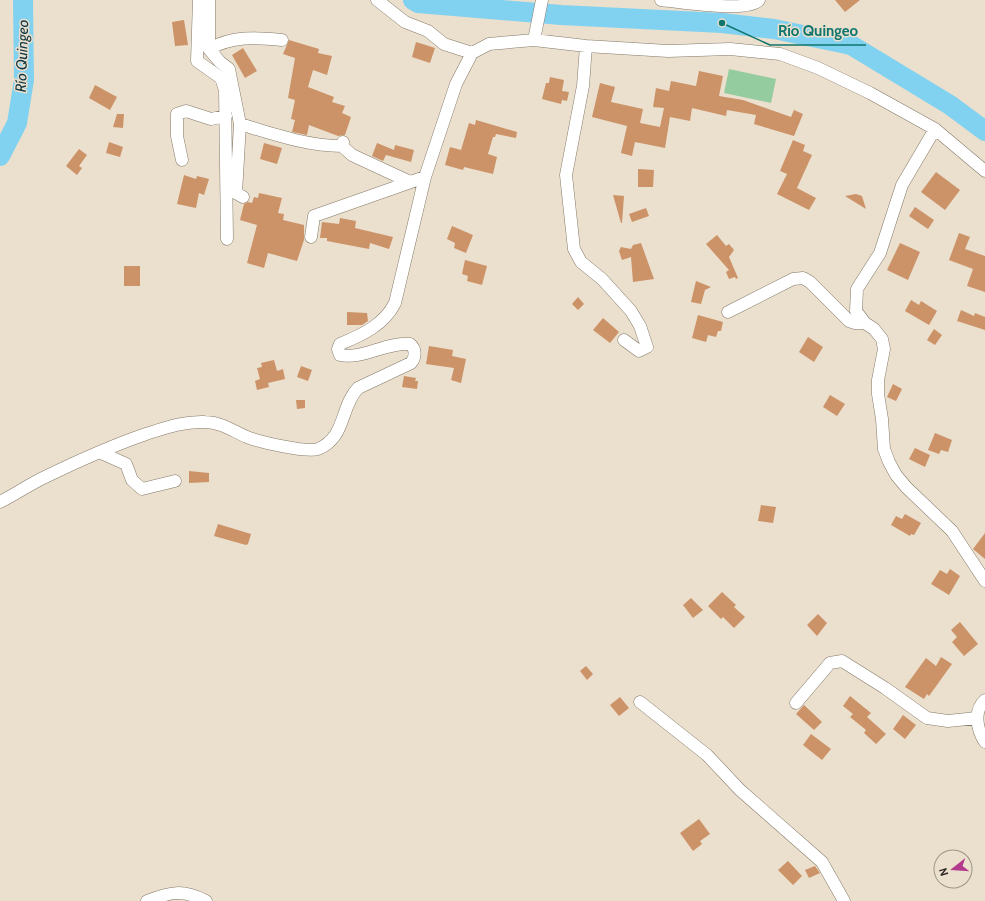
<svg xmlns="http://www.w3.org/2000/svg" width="985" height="901" font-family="Cabin,sans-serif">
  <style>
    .green { fill: #95cc9f }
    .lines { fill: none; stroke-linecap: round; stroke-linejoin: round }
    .river { stroke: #81d2f0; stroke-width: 20 }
    .building { fill: #cc9368 }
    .minor-casing { stroke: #847969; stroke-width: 13 }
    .minor { stroke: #fff; stroke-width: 12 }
    .labels { text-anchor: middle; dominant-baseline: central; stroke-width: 3; stroke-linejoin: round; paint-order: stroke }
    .water-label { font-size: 15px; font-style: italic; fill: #0e3542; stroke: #ebdfcd }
    .leader { fill: none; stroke: #0f766e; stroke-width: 1.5 }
    .callout-dot { fill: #0f766e; stroke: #ebdfcd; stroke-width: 1.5 }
    .callout-label { font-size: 15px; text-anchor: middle; font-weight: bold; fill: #0f766e; stroke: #ebdfcd; stroke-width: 3; stroke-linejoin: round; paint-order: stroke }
  </style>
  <rect width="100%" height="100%" fill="#ebdfcd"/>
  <path class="green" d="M 729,69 L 776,79 L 771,103 L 724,93 Z"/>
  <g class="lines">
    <path class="river" d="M 413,0 L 418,3 L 561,15 L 722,23 L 774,29 L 851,45 L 950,105 L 985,131
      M 0,156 L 17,123 L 24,80 L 23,0"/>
  </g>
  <path class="building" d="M 835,0 L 860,0 L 845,12 Z
    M 184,20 L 188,45 L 175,46 L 172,22 Z
    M 289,40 L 319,49 L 318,53 L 332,56 L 327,75 L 313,70 L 308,87 L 334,97 L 332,102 L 345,106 L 342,113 L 351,117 L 345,135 L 338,136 L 309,125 L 307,135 L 292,132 L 295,120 L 291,119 L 295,100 L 288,98 L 295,58 L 283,54 Z
    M 416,42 L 435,48 L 430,63 L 412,57 Z
    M 243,48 L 257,71 L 245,78 L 232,55 Z
    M 699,71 L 723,76 L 719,96 L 743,100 L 791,117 L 794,110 L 803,114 L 794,136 L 754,124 L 756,115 L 727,110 L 726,116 L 692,108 L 690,121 L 670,117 L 665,148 L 635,142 L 632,156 L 621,153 L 627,126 L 592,117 L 600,83 L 615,87 L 611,102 L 643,109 L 640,123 L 660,127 L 664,108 L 653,107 L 656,88 L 669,91 L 671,81 L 696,86 Z
    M 550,77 L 564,80 L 562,91 L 569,92 L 567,101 L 562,100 L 561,104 L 542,99 L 546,83 L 549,83 Z
    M 95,85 L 117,97 L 110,110 L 89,98 Z
    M 117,114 L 124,114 L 123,128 L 113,127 Z
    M 476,120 L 517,132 L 516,138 L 496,134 L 495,137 L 493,137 L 488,154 L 497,157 L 493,174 L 464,167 L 463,170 L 445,165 L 450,147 L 461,150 L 469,123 L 475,125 Z
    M 793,140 L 805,145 L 803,151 L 812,155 L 797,188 L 816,198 L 809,210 L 777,194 L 787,174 L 780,171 Z
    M 109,142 L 123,147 L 120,157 L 106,153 Z
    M 264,143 L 282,148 L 277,164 L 260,159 Z
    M 377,143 L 394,150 L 395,145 L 414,150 L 411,162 L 386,155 L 383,161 L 372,156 Z
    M 79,149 L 87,155 L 79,166 L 82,168 L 77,175 L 66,166 Z
    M 638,169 L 654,170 L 653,187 L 638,187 Z
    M 936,172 L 960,190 L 945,210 L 921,192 Z
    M 184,175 L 196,179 L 197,176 L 209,179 L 204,195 L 199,193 L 196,208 L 177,204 Z
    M 259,193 L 282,198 L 278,213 L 284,214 L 283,220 L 304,225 L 304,240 L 297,261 L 268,253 L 264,268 L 247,263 L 257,225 L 240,220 L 244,204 L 248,202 L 252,203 L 254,197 L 258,198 Z
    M 856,194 L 862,196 L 866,209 L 845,196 Z
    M 613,195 L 624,196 L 622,223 L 621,223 Z
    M 915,207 L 934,220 L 928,229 L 909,216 Z
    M 646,208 L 649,216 L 632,222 L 629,214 Z
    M 340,218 L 356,221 L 355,228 L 393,237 L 389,249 L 370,243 L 369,249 L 327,241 L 327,238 L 320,238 L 322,222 L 339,224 Z
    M 452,226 L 473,235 L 466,253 L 454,248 L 455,243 L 447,239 Z
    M 959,233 L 970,237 L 965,249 L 985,256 L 985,292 L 967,286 L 973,269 L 949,260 Z
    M 717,235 L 726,246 L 729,244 L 734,250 L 729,257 L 738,278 L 736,279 L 735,277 L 729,279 L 726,272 L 729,270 L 706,244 Z
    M 641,243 L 654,279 L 633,282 L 631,257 L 622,260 L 619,251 L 621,247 L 631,249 L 633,245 Z
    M 900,243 L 920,252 L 908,280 L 887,270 Z
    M 465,260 L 487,266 L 482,285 L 467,281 L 468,276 L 462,274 Z
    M 124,266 L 140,266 L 140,286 L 124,286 Z
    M 696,281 L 711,287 L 705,290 L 701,304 L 691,302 Z
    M 578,297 L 584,304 L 578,310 L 572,304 Z
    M 911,300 L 919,305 L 921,301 L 937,311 L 929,325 L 905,311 Z
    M 961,310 L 974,316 L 975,313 L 985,317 L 985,330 L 957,321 Z
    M 347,312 L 367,313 L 368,321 L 362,325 L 347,325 Z
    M 698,315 L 723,322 L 721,331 L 718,331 L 716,337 L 708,335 L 706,342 L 692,338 Z
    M 603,318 L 619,332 L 610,343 L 593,330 Z
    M 934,329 L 942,335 L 935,345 L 927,340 Z
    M 808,337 L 823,347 L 814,362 L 799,352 Z
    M 429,346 L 453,350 L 452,356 L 466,359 L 461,383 L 451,380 L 454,368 L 426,364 Z
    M 274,360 L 277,371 L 283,369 L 285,379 L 268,383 L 269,387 L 257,390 L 255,381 L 260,379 L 257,368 L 262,367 L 261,363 Z
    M 301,366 L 312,370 L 308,381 L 297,377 Z
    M 404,376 L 416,378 L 415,381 L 418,381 L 417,389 L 402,387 Z
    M 893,384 L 902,389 L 896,401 L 887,397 Z
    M 830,395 L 845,404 L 837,416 L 823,407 Z
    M 296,400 L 305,400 L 305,408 L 297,409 Z
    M 935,433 L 952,440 L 948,452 L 941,450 L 939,454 L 928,450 Z
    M 915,448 L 930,455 L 925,467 L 909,459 Z
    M 189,471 L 209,473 L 209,482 L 189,483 Z
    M 761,505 L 776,507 L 773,523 L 758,521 Z
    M 905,514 L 921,523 L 914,535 L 911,534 L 910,536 L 891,525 L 896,516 L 902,519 Z
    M 218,524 L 251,534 L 248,544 L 246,545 L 214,536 Z
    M 985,533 L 985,559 L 973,549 Z
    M 950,569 L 960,576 L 949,595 L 931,584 L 940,570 L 947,574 Z
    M 722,592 L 736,605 L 734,607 L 745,617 L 734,628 L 723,617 L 721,619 L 708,606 Z
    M 691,598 L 703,610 L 693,618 L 683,605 Z
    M 818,614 L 827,623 L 817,636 L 807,625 Z
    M 960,622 L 978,644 L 964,656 L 952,642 L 957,637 L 951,630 Z
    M 941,657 L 952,664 L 929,696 L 927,694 L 924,699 L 905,687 L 926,658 L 936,666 Z
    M 586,666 L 593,674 L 587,680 L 580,671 Z
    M 850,696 L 871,713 L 867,717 L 886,734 L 876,744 L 864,733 L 866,730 L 850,717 L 853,714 L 843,706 Z
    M 620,697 L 629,708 L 619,716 L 610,705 Z
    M 804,705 L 822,722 L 814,730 L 796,714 Z
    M 903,715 L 916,725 L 905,739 L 893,729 Z
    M 811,734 L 831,749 L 822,760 L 803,745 Z
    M 699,819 L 710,834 L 700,841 L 702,844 L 693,851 L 680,833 Z
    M 788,861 L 802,876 L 793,885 L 778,870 Z
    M 815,866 L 820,873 L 809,878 L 805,870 Z"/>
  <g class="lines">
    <g class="minor-casing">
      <path id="minor" d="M 199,0 L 197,61 L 221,78 L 225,90 L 227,239
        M 209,0 L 209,49 L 220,62 L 229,69 L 240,124 L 236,193 L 243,197
        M 377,0 L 405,22 L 428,31 L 444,44 L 472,53
        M 661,0 C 679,2 748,13 759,0
        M 534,40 L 542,0
        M 586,46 L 583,86 L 566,175 L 574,249 L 581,262 L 602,279 L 631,311 L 640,326 L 647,347 L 639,351 L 624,340
        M 209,49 C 232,36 256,37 282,40
        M 240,124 C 273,134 307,146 342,146
        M 935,129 L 902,185 L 880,253 L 857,289 L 856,311 L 865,323 L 874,329 L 882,339 L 884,349 L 878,380 L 878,394 L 882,419 L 884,449 L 889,462 L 896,475 L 906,487 L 952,531 L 985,581
        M 343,142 L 342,146 L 352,155 L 410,182
        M 182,160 L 177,136 L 177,114 L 186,111 L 211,119 L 226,116
        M 311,237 L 314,216 L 425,177
        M 728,312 L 793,279 L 803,278 L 810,282 L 849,321 L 855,323 L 865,323
        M 99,452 L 126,464 L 132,480 L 142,489 L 175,481
        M 0,502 C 16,494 30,484 45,477 C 78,461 111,446 146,434 C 165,428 184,421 205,422 C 221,422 233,431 247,437 C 259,442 308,453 318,449 C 346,438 340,407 358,388 L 411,363 C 416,357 416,349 410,344 C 385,342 363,360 340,355 L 338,349 L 340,344 C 362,335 384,325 395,303 L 425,177 L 456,84 L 472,53 L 489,44 L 534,40 L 586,46 L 668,51 L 730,49 L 780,54 L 818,68 L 870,93 L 935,129 L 985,171
        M 985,700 C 973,711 977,730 985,742
        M 640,702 L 707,755 L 740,790 L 822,862 L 844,901
        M 796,703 L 830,663 L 842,661 L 885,688 L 927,718 L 948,721 L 977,718
        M 147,901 C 170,892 183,889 206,901"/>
    </g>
    <use href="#minor" class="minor"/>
  </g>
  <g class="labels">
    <g class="water-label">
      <text transform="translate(22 56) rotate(-88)">Río Quingeo</text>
    </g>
  </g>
  <path class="leader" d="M722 23L770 45H866"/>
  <circle class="callout-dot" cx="722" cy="23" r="4"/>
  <g class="callout-label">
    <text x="818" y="36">Río Quingeo</text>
  </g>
  <g transform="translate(953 869) rotate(253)"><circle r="19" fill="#ebdfcd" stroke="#9e9588"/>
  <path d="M0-3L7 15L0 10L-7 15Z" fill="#b3398c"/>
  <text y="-6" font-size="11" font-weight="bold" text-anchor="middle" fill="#2b2720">N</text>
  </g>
</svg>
